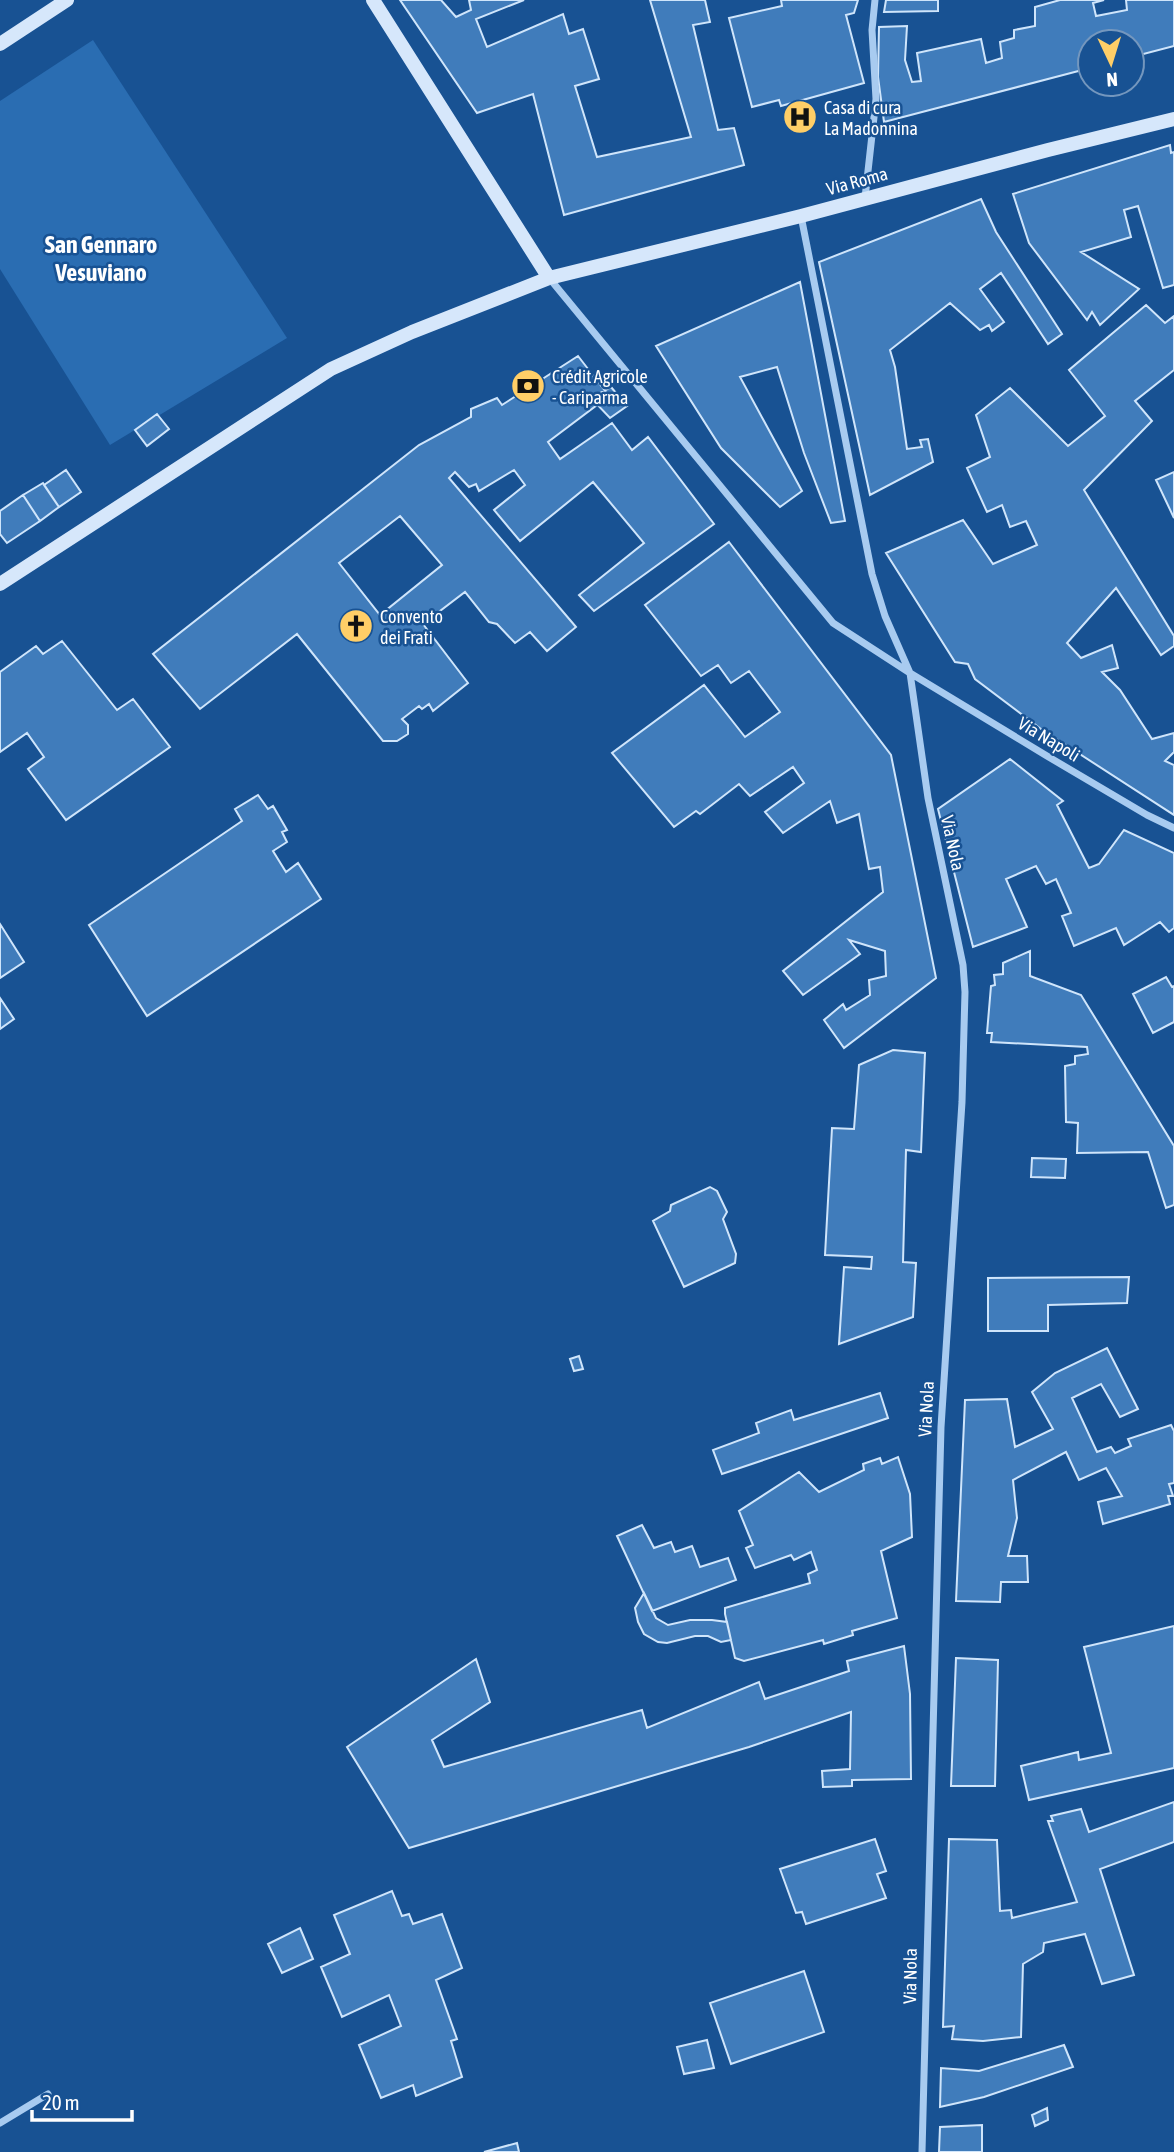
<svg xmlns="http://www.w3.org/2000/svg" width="1174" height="2152" font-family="'Asap Condensed',sans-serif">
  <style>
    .green { fill: #2a6db2 }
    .building { fill: #407cbb; stroke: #cfe5fb; stroke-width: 2; fill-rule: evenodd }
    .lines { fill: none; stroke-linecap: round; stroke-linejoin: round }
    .street { stroke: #a8cbf0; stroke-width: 7 }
    .secondary { stroke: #d6e7fb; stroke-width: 14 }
    .labels { text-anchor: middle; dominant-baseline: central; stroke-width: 5; stroke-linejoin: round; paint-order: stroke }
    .poi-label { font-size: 18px; fill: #fff; stroke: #185293; text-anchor: start }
    .street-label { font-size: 18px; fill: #fff; stroke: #185293 }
    .district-label { font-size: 24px; font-weight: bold; fill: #fff; stroke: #185293 }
  </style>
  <rect width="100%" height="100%" fill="#185293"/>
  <path class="green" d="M 93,40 L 287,338 L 110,445 L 0,269 L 0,101 Z"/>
  <path class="building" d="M 400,0 L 441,0 L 456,17 L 471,10 L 469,0 L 524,0 L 476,19 L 487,47 L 563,14 L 569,34 L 583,29 L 599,79 L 575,86 L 597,157 L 691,137 L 650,0 L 705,0 L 710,22 L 693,25 L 718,130 L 734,128 L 744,165 L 564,215 L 533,94 L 477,113 Z
    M 781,0 L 858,0 L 854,13 L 846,15 L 864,83 L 781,106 L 779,100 L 752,107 L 729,18 L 782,6 Z
    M 886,0 L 938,0 L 938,11 L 884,12 Z
    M 1060,0 L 1104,0 L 1093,3 L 1096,16 L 1127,10 L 1126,0 L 1174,0 L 1174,46 L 1132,57 L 1132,42 L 1090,42 L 1090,68 L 884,122 L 878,77 L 879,27 L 907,26 L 905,60 L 912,82 L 921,81 L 917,53 L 981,39 L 986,63 L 1002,58 L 1000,42 L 1014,38 L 1014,30 L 1035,26 L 1035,7 Z
    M 1170,145 L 1171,153 L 1174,152 L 1174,285 L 1163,288 L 1138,206 L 1124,210 L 1131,237 L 1081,252 L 1139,289 L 1100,325 L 1092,312 L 1087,320 L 1029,243 L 1013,194 Z
    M 981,199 L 996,232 L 1062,334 L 1048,344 L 1001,273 L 980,289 L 1004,322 L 992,331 L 989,325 L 980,330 L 950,303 L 890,350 L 895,367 L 907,449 L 922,447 L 920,440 L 928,439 L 933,462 L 870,495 L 819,262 Z
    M 800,282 L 845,521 L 831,523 L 804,453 L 777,367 L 740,377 L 802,491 L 780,507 L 721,448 L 656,346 Z
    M 1146,305 L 1165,323 L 1174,316 L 1174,370 L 1135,401 L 1152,421 L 1084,490 L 1174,636 L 1174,646 L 1161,655 L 1116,588 L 1067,643 L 1081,658 L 1112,645 L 1118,668 L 1102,672 L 1120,690 L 1152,739 L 1174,733 L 1174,752 L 1165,761 L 1174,765 L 1174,815 L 1041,729 L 975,679 L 968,664 L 955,662 L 886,553 L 963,520 L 993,564 L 1037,545 L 1026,521 L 1010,527 L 1002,505 L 987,512 L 967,468 L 990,457 L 976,415 L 1010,388 L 1068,446 L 1105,416 L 1069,370 Z
    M 578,356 L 609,396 L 548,442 L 560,459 L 612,423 L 632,450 L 648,437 L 714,524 L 594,611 L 579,595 L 644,543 L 593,482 L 520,541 L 494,510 L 525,485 L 514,470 L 479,491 L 476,484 L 469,487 L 455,472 L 449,478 L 576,627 L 547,651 L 530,632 L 515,643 L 497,624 L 489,622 L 465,592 L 423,624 L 468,683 L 433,711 L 429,704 L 422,709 L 419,706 L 402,719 L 408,725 L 408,734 L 397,741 L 383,741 L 297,634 L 200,709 L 153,654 L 419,445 L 471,417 L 471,409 L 497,398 L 502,405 ZM 400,516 L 442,565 L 380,615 L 339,563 Z
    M 611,387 L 627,406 L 610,418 L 591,398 Z
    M 157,414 L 169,429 L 147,446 L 135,430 Z
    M 66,470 L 81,492 L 59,507 L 44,485 Z
    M 1174,472 L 1174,518 L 1156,480 Z
    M 43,483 L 59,507 L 40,521 L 23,495 Z
    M 23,495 L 40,521 L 7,543 L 0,534 L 0,511 Z
    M 729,542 L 891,755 L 936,978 L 844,1048 L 824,1020 L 843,1004 L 846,1010 L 870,995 L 869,980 L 886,976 L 885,951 L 849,940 L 860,954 L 803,995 L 783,971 L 883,892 L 880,867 L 869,869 L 859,814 L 837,823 L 830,801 L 783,833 L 765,812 L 804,783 L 793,767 L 750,796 L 739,784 L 700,814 L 696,811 L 674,827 L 612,753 L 704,685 L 745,737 L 780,712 L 749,671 L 731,683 L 718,665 L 701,676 L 645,605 Z
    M 62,641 L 117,710 L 133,699 L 170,747 L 66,820 L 28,769 L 44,757 L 27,733 L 0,752 L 0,672 L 36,646 L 43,654 Z
    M 1010,759 L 1063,801 L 1057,805 L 1089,868 L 1099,864 L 1124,830 L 1174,853 L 1174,928 L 1169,932 L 1160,922 L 1124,945 L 1116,928 L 1074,946 L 1062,916 L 1071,913 L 1056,879 L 1046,884 L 1036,866 L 1006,879 L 1027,927 L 973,947 L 938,809 Z
    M 258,795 L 268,809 L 273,806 L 287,830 L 282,832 L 287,842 L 273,851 L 286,872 L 298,863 L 321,899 L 147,1016 L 89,925 L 242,821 L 235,809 Z
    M 0,924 L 24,962 L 0,978 Z
    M 1030,951 L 1030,976 L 1081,995 L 1174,1146 L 1174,1205 L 1166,1208 L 1148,1152 L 1077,1153 L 1078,1123 L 1066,1122 L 1065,1066 L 1075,1064 L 1075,1056 L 1088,1054 L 1087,1047 L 991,1042 L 992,1033 L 987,1033 L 991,986 L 995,985 L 994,975 L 1003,974 L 1003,963 Z
    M 1166,977 L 1172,987 L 1174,986 L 1174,1022 L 1153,1033 L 1133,994 Z
    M 0,998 L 14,1019 L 0,1029 Z
    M 893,1050 L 925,1053 L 921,1152 L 906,1150 L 903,1262 L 916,1263 L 913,1317 L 839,1344 L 844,1267 L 871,1269 L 872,1257 L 825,1255 L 832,1128 L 854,1129 L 859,1065 Z
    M 1032,1158 L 1066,1159 L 1065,1178 L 1031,1177 Z
    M 710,1187 L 717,1191 L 727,1212 L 723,1219 L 736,1254 L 735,1263 L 684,1287 L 653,1221 L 670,1211 L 671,1205 Z
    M 1129,1277 L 1127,1303 L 1048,1305 L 1048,1331 L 988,1331 L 988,1278 Z
    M 1107,1348 L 1138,1409 L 1120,1417 L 1101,1384 L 1072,1398 L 1097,1452 L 1111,1447 L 1115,1453 L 1131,1446 L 1128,1439 L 1171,1425 L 1174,1431 L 1174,1483 L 1169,1484 L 1173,1496 L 1168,1496 L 1170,1504 L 1103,1524 L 1098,1502 L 1122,1496 L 1106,1468 L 1079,1480 L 1066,1452 L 1013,1480 L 1017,1518 L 1008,1556 L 1027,1556 L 1028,1582 L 1001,1582 L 1000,1602 L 956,1601 L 965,1400 L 1007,1399 L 1015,1447 L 1053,1429 L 1032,1392 L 1055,1373 Z
    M 579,1356 L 583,1369 L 574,1371 L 570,1359 Z
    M 880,1393 L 888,1418 L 722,1474 L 713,1450 L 759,1433 L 756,1423 L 791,1410 L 794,1420 Z
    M 898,1457 L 910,1494 L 912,1537 L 881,1551 L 897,1618 L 852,1631 L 853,1635 L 824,1644 L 823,1640 L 744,1661 L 735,1658 L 725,1614 L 725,1608 L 810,1583 L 808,1574 L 817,1570 L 811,1552 L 794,1560 L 791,1555 L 755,1568 L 746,1548 L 753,1545 L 739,1511 L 799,1472 L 819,1492 L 864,1470 L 863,1464 L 880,1458 L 882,1464 Z
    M 642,1525 L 654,1548 L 671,1542 L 675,1552 L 692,1546 L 700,1567 L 728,1558 L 736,1580 L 652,1611 L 617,1536 Z
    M 644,1593 L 656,1618 L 668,1625 L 690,1620 L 712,1620 L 727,1622 L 731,1640 L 721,1642 L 708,1636 L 695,1636 L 667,1643 L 658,1642 L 644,1634 L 638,1622 L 635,1608 Z
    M 1174,1626 L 1174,1768 L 1029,1800 L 1021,1766 L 1078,1752 L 1079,1760 L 1111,1753 L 1084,1647 Z
    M 904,1646 L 910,1694 L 911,1779 L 852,1780 L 852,1786 L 823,1787 L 822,1771 L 850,1769 L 851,1712 L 749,1747 L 409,1848 L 347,1747 L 476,1659 L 490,1702 L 432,1740 L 444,1767 L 642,1710 L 647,1728 L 759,1682 L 765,1699 L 849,1671 L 847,1661 Z
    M 956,1658 L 998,1660 L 995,1786 L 951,1786 Z
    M 1174,1802 L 1174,1842 L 1100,1869 L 1134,1975 L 1102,1984 L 1085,1934 L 1044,1943 L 1043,1952 L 1023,1964 L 1021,2037 L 983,2041 L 952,2039 L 954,2026 L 943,2027 L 949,1839 L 997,1840 L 1000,1911 L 1011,1910 L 1012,1918 L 1077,1902 L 1048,1821 L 1053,1821 L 1051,1816 L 1081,1809 L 1089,1832 Z
    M 875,1839 L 886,1871 L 877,1874 L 886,1898 L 806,1924 L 802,1912 L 796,1913 L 780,1869 Z
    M 392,1891 L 402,1916 L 409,1914 L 413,1924 L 442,1914 L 462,1968 L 436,1980 L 457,2039 L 451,2041 L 462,2077 L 416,2096 L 413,2085 L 381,2098 L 359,2045 L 401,2026 L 389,1995 L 342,2017 L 321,1967 L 350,1954 L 334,1915 Z
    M 300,1928 L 313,1959 L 282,1973 L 268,1944 Z
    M 804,1971 L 824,2032 L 731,2064 L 710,2003 Z
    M 707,2040 L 714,2068 L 684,2074 L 677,2047 Z
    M 1064,2045 L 1073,2067 L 984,2097 L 940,2107 L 941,2068 L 979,2071 Z
    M 1047,2108 L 1048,2120 L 1035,2126 L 1032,2115 Z
    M 982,2125 L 982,2152 L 939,2152 L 940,2127 Z
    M 517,2143 L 519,2152 L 484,2152 Z"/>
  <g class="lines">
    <path class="street" d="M 865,198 L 876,99 L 872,30 L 875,0
      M 801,216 L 872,574 L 885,616 L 910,673 L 928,798 L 963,965 L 965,992 L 962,1102 L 941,1427 L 922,2152
      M 550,279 L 833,623 L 910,673 L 1047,756 L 1147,815 L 1174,828
      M 0,2123 L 48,2094"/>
    <path class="secondary" d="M 373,0 L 549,278
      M 0,44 L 67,0
      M 0,584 L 331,369 L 412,332 L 549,278 L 801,216 L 1048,150 L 1174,119"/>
  </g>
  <defs>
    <g id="hospital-disc" transform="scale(1.75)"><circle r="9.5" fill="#ffce67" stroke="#185293"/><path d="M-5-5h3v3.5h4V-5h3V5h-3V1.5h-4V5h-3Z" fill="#111"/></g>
    <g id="bank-disc" transform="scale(1.75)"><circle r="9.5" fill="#ffce67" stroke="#185293"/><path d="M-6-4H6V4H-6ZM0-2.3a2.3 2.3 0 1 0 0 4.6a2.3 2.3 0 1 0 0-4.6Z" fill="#111"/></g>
    <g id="church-disc" transform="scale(1.75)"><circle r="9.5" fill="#ffce67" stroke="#185293"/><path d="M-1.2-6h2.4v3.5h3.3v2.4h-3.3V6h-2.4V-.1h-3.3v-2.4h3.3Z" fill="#111"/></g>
  </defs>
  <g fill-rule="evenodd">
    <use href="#hospital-disc" x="800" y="117"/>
    <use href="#bank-disc" x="528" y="386"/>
    <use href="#church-disc" x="356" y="626"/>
  </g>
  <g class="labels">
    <g class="poi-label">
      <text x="824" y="107">Casa di cura<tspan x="824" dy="21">La Madonnina</tspan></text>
      <text x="552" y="376">Crédit Agricole<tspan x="552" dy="21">- Cariparma</tspan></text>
      <text x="380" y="616">Convento<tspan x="380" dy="21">dei Frati</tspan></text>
    </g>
    <g class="street-label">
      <text transform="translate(857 181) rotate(-15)">Via Roma</text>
      <text transform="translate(1049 739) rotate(31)">Via Napoli</text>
      <text transform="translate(953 843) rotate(78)">Via Nola</text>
      <text transform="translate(926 1409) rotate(-87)">Via Nola</text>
      <text transform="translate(910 1976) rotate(-89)">Via Nola</text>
    </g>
    <g class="district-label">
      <text x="101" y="244">San Gennaro<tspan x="101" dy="28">Vesuviano</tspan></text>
    </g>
  </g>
  <g transform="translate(1111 63) rotate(176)"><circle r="33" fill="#185293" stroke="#7497be" stroke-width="2"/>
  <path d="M0-5L12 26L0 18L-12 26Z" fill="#ffce67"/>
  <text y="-10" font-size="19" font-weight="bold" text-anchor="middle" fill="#ffffff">N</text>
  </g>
  <path d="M32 2110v10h100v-10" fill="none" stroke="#ffffff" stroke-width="3.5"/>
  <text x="42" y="2110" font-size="21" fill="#ffffff" stroke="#185293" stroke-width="5" paint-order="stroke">20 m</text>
</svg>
